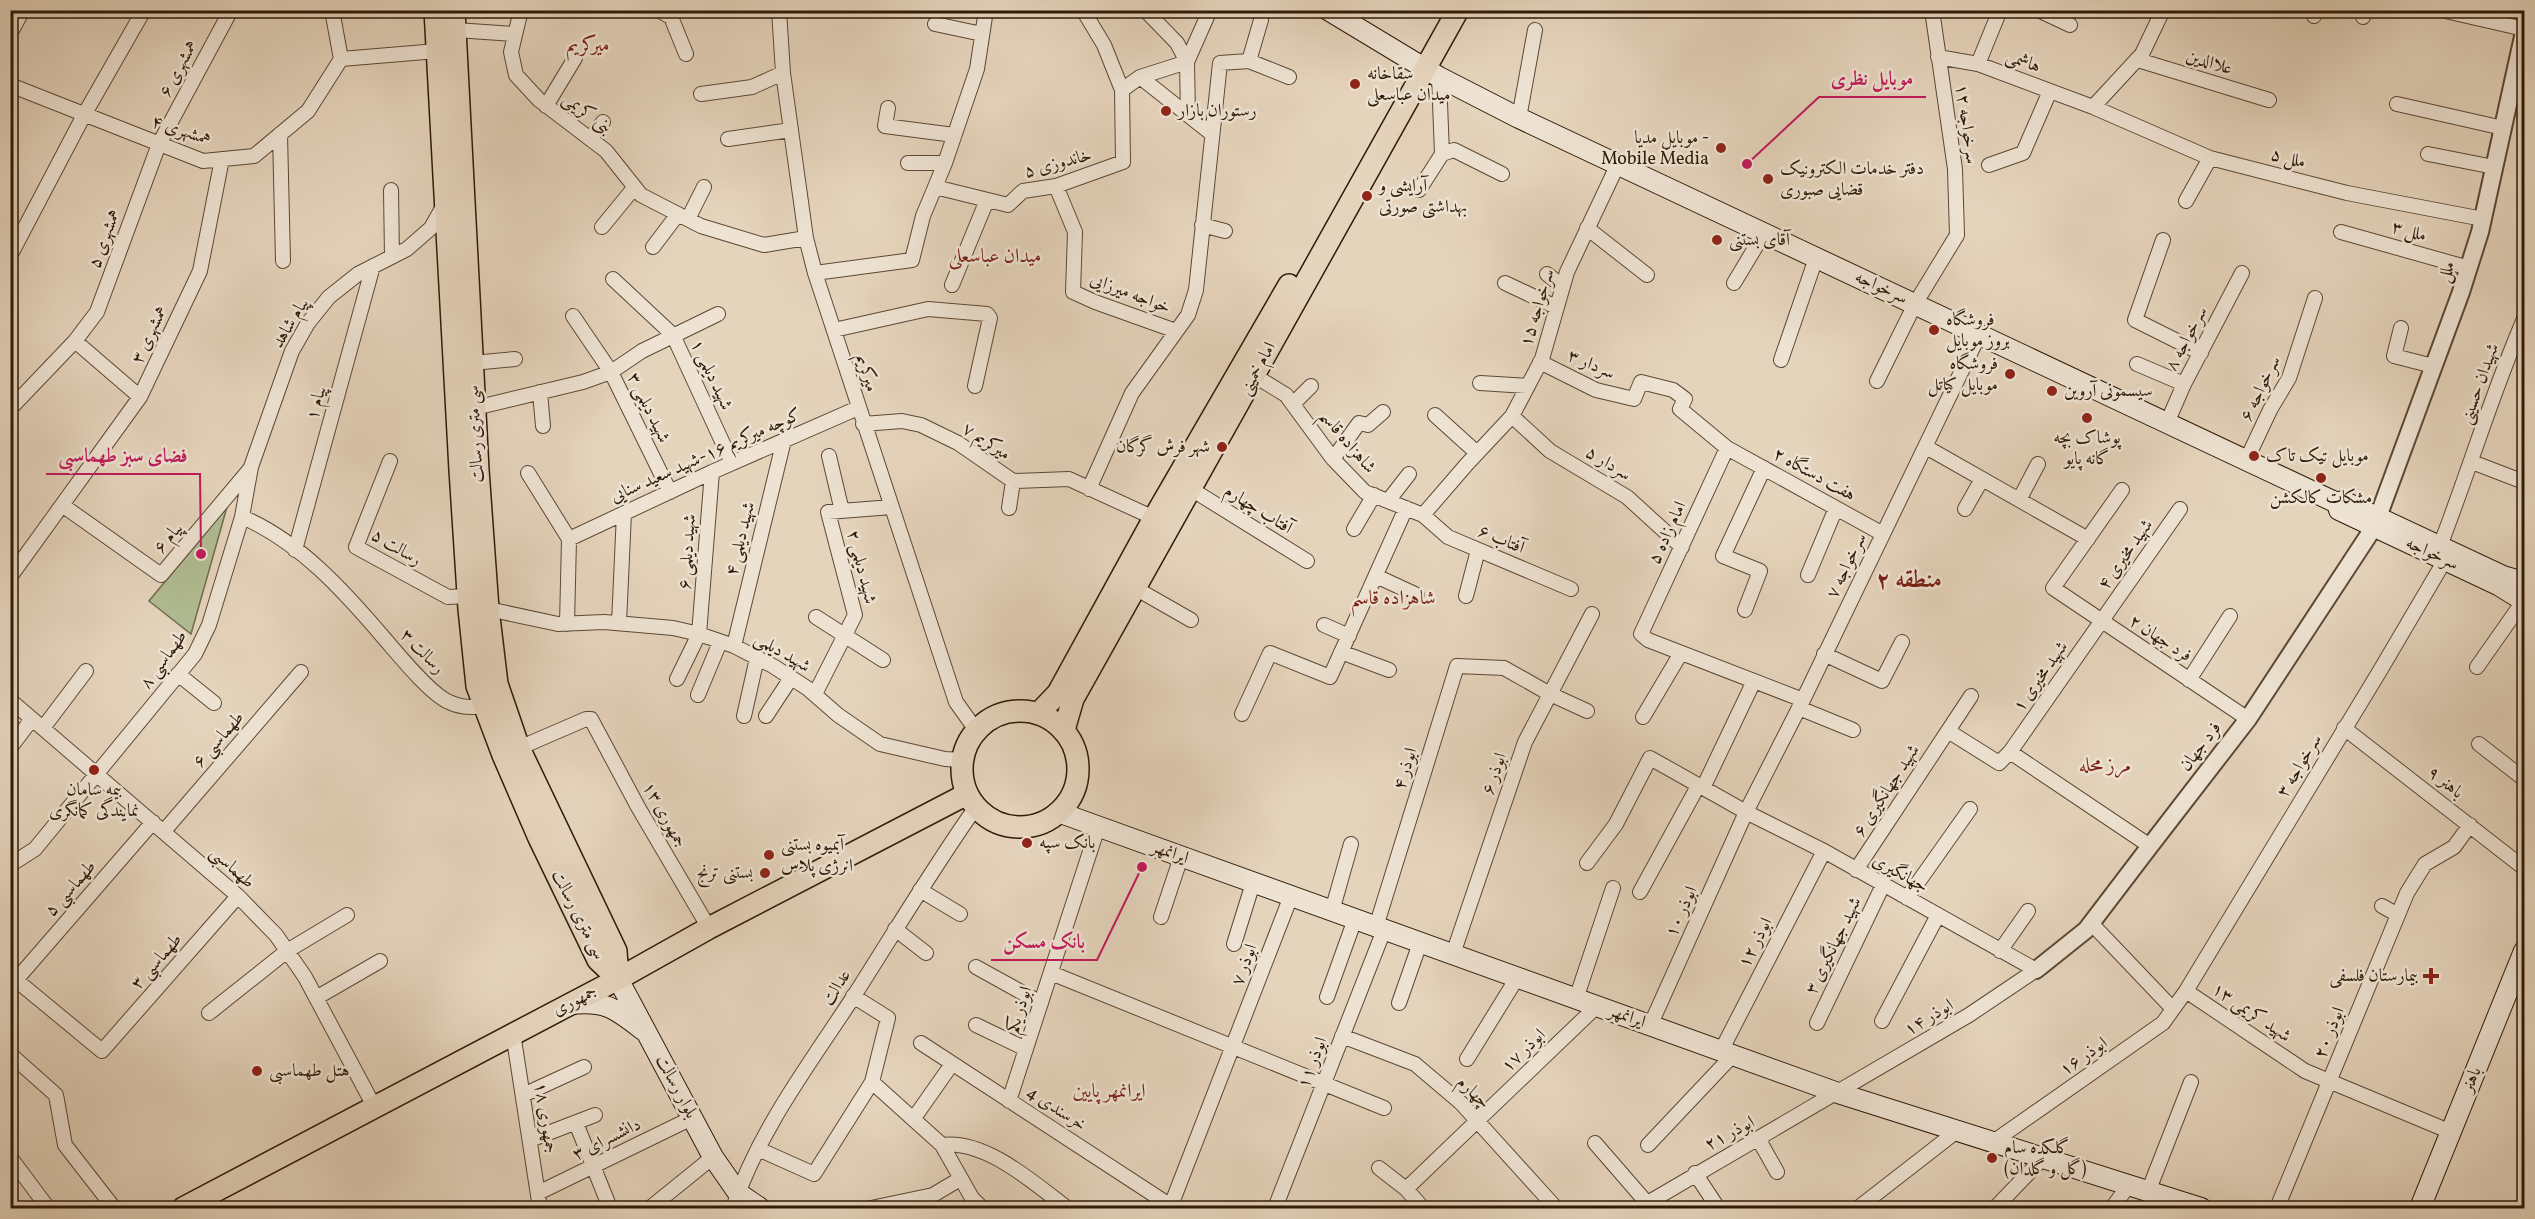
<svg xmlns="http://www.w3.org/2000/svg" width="2535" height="1219" font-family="Vollkorn,Amiri,serif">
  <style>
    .green { fill: #b1bd93; stroke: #706c4d; stroke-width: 1.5 }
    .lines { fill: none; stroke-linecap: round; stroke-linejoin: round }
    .minor-casing { stroke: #5c4834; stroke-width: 16 }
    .tertiary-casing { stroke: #5c4834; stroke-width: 20 }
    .secondary-casing { stroke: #2e1a07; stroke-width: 22 }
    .primary-casing { stroke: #2e1a07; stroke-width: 24 }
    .minor { stroke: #eee3d3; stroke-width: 14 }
    .tertiary { stroke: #eee3d3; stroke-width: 16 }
    .secondary { stroke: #eee3d3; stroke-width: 20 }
    .primary { stroke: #e5d4bc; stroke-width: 21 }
    .poi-dot { fill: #8f2418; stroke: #eee3d3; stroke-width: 2 }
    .labels { text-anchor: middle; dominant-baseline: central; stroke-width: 5; stroke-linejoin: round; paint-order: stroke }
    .street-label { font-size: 18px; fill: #2e1a07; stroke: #eee3d3 }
    .poi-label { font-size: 18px; fill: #2e1a07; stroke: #eee3d3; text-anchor: start }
    .neighbourhood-label { font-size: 20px; fill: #7a1f14; stroke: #eee3d3 }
    .district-label { font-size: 24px; font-weight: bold; fill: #7a1f14; stroke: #eee3d3 }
    .leader { fill: none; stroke: #c2185b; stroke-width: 2 }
    .callout-dot { fill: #c2185b; stroke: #eee3d3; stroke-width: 2 }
    .callout-label { font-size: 20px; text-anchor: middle; font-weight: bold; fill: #c2185b; stroke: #eee3d3; stroke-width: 5; stroke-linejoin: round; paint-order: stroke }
  </style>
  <rect width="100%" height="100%" fill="#e5d4bc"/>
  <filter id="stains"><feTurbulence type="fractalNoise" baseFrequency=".00333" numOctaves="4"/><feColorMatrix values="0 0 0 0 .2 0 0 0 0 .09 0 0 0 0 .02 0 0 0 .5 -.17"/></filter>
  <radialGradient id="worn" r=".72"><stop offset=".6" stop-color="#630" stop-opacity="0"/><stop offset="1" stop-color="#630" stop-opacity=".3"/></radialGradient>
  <path class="green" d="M 227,507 L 191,634 L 149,601 Z"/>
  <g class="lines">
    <g class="minor-casing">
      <path id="minor" d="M 332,10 L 341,59
        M 521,10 L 511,52 L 516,75 L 539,100 L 606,151 L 641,195 L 701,226 L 764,245 L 806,238
        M 658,10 L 671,17 L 686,54
        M 779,10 L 783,73 L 806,238 L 815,273 L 956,702 L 976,730
        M 1145,10 L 1177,43 L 1187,62
        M 2038,10 L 2070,25
        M 2441,10 L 2524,29
        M 2314,16 L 2315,10
        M 2363,17 L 2364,10
        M 935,24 L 982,34
        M 456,30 L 514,34
        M 10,34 L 23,10
        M 1938,57 L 1978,64 L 2093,107 L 2210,158 L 2347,193 L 2483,219
        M 341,59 L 437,51
        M 2138,60 L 2269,100
        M 1249,61 L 1261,20
        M 1978,64 L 2000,10
        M 1140,77 L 1212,134
        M 10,85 L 203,161 L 254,156 L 308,111 L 341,59
        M 1122,90 L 1140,77 L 1187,62
        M 701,94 L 752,87 L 783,73
        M 2397,104 L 2503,128
        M 546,106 L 575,58
        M 2093,107 L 2142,54 L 2163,10
        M 888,108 L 885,126 L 954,135
        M 1188,115 L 1187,62 L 1210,10
        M 1519,118 L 1535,30
        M 280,134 L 283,261
        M 590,139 L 603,122
        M 728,139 L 791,130
        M 1442,154 L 1454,150 L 1502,174
        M 2428,154 L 2494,167
        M 908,163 L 945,163
        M 1989,165 L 2023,153 L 2050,91
        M 1056,186 L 1075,232 L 1073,292 L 1095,302 L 1176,331
        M 935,187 L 1008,205 L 1023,191 L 1056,186 L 1123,162 L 1122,90 L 1104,45 L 1083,10
        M 391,190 L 392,256
        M 1419,190 L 1442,154 L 1439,77
        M 2186,201 L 2210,158
        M 688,219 L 704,187
        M 1202,225 L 1225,231
        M 602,227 L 634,188
        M 1587,228 L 1647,275
        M 2341,232 L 2469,268
        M 2163,240 L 2135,320 L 2201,353
        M 653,247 L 678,214
        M 10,256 L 84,115 L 144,10
        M 815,273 L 912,260 L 923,216 L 945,163 L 977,69 L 986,10
        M 1547,274 L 1562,286
        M 613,279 L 673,335 L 732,463
        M 1505,283 L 1556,307
        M 1734,283 L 1764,233
        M 952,285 L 987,200
        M 573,316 L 611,372 L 670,492
        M 2401,328 L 2394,356 L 2433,366
        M 834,330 L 928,309 L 987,314 L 990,318 L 975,386
        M 75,341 L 140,397
        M 1781,360 L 1816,258
        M 1540,362 L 1596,390 L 1634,399 L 1641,382 L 1673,390 L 1685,399 L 1680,409 L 1727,448 L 1883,534
        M 472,363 L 515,359
        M 2137,364 L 2184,384
        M 1255,376 L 1286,395 L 1333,459 L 1365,492 L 1423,515 L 1448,537 L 1571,589
        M 1877,381 L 1915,304 L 1957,235 L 1955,169 L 1932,10
        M 1480,383 L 1528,386
        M 540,392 L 543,426
        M 1293,404 L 1311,386
        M 475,408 L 583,382 L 611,372 L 642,351 L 718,314
        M 10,409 L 75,341 L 97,312 L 159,144 L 231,10
        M 1435,415 L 1477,453
        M 1512,416 L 1550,451 L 1627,497 L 1682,547
        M 2167,423 L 2184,384 L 2242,273
        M 863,424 L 902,421 L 921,425 L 958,443 L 1013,481 L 1069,479 L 1154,518
        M 1926,447 L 2088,539
        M 1727,448 L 1641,634 L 1648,640 L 1803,700
        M 829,456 L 842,511
        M 1333,459 L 1359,423 L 1368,425 L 1383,412
        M 390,461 L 356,547 L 448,597 L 468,596
        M 2246,461 L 2270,410 L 2289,378 L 2315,298
        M 2472,462 L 2524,482
        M 528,473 L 569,539 L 567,624
        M 1089,489 L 1132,393 L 1188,315 L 1196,290 L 1220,63 L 1249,61 L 1289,77
        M 1191,489 L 1307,561
        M 2122,490 L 2053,588 L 2248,719
        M 2019,500 L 2038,464
        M 1388,501 L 1409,474
        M 62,505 L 161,575 L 250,469
        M 1009,508 L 1013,481
        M 1965,509 L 1982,479
        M 1423,515 L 1467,464 L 1512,416 L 1542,359 L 1567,272 L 1618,164
        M 242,517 C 299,541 344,591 384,638 C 398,654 430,694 449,702 C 461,708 472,708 485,706
        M 1354,529 L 1374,495
        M 569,539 L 712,472 L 858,408
        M 2440,546 C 2469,471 2492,393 2524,319
        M 295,550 L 373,266
        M 1808,575 L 1836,508
        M 1376,576 L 1417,595
        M 10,577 L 140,397 L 200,271 L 222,159
        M 1135,588 L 1191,620
        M 1466,596 L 1478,550
        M 488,609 L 558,624 L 604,622 L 673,628 L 699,634 L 734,646 L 773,666 L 807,688 L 838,715 L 880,744 L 945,759 L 962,760
        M 1745,610 L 1760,571 L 1723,556 L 1764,468
        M 816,617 L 883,660
        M 619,623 L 624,513
        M 1324,625 L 1349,636
        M 734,646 L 784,440
        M 1341,652 L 1389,670
        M 1824,654 L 1882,681 L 1902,642
        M 2477,667 L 2524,600
        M 178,674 L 214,703
        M 677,679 L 699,634 L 712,472
        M 2189,680 L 2230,616
        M 815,694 L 855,615 L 828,512 L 892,507
        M 698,695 L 720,642
        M 10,700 L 238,896 L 276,935 L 305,977 L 375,1108
        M 1799,708 L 1853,730
        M 1242,714 L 1270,653 L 1330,677 L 1406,508
        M 744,716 L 757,658
        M 766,716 L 791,678
        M 1643,717 L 1681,653
        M 43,728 L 86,671
        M 2344,728 L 2524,868
        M 1948,731 L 1999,763 L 2010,752 L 2180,509
        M 2479,744 L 2524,779
        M 10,748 L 32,719
        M 519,748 L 586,719 L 591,719 L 638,807 L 709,928
        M 2010,752 L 2150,846
        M 1703,788 L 1754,681
        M 153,822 L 16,980 L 102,1051 L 238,896
        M 164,831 L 301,672
        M 1587,863 L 1616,824 L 1650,758 L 1746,812 L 1824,851 L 2036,970 L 1969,1015 L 1639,1208
        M 10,865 L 35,849 L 195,654 L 209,625 L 242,517 L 251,467 L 292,351 L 308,323 L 329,297 L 358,274 L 407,249 L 431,228 L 444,205
        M 1856,870 L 1971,696
        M 920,890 L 960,914
        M 1640,892 L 1698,786
        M 1907,898 L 1970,809
        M 2382,906 L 2398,915
        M 1332,911 L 1351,844
        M 1161,917 L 1181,857
        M 2091,923 L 2173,1009
        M 1376,927 L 1457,666 L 1504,668 L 1550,694 L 1587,711
        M 895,929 L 926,953
        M 1234,944 L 1253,883
        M 2000,951 L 2028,911
        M 1453,954 L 1525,742 L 1592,614
        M 976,967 L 1041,1003
        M 1051,973 L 1384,1108
        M 2186,991 L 2305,1071 L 2451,1132
        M 1327,997 L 1355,919
        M 316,998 L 380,961
        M 1576,999 L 1613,888
        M 1399,1003 L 1420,943
        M 209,1013 L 287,951 L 347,915
        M 1882,1021 L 1938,915
        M 1817,1023 L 1883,885
        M 976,1025 L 1026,1049
        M 1650,1026 L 1746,812 L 1803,700 L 1979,335
        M 513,1033 L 540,1208
        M 1342,1036 L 1415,1064 L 1461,1103 L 1556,1208
        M 921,1043 L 1171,1206
        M 1721,1051 L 1824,851
        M 10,1054 L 56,1095 L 65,1145 L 114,1208
        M 1467,1059 L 1517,978
        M 872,1082 L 942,1145 L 972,1198 L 982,1208
        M 523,1095 L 584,1067
        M 1009,1101 L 1098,827
        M 914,1118 L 952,1064
        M 576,1123 L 610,1208
        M 530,1140 L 595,1115
        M 1759,1140 L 1777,1172
        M 1993,1142 L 2163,1023 L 2186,991 L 2381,669 L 2445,560
        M 1595,1143 L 1647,1203
        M 942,1145 C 985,1139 1034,1183 1067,1208
        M 1648,1145 L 1733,1055
        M 758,1149 L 814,1174 L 872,1082 L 888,1018 L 853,996
        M 10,1157 L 48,1208
        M 1379,1168 L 1406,1189
        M 1695,1173 L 1718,1208
        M 2148,1192 L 2191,1082
        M 538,1193 L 692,1118
        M 650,1208 L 713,1157
        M 733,1208 C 758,1132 808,1066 852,999 C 893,935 932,869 976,807
        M 871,1208 L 933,1195 L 960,1179
        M 1170,1208 L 1291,896
        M 1275,1208 L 1384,930
        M 1423,1208 L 1406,1189 L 1597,1006
        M 1858,1208 L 1957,1131
        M 1995,1208 L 2043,1158
        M 2112,1208 L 2129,1185
        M 2277,1208 L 2407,893 L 2425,864 L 2454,847 L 2470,825"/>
    </g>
    <g class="tertiary-casing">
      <path id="tertiary" d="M 2378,517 L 2461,292 L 2480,232 L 2524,32
        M 2036,970 L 2086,930 L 2150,846 L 2248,719 L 2374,527"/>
    </g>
    <g class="secondary-casing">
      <path id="secondary" d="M 1328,10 L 1439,77 L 1519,118 L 2337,503
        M 2524,582 L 2503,576 L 2343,501 L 2337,503 L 2339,510 L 2498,585 L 2524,601
        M 1058,812 L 1838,1093 L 2201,1208
        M 618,979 L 713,1157 L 738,1193 L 760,1208
        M 570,1004 C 606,1000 616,1009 643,1030
        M 2420,1208 L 2524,951"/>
    </g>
    <g class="primary-casing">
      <path id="primary" d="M 435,10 L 460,470 L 469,609 L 477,686 L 503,755 L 539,838 L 598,960 L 618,979
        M 454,10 L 478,470 L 488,609 L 497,684 L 519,748 L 616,951 L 618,979
        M962 769a58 58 0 1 1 116 0a58 58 0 1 1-116 0Z
        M 1039,713 L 1058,693 L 1154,518 L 1289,285
        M 1064,730 L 1073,699 L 1458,10
        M 183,1208 L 618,979 L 709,928 L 967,794"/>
    </g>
    <use href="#minor" class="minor"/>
    <use href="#tertiary" class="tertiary"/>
    <use href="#secondary" class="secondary"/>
    <use href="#primary" class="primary"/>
  </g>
  <g class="poi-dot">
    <circle cx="1355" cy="84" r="6"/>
    <circle cx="1166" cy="111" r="6"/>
    <circle cx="1721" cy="148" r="6"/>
    <circle cx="1768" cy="179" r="6"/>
    <circle cx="1367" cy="196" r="6"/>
    <circle cx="1717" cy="240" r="6"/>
    <circle cx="1934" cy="330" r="6"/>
    <circle cx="2010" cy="374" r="6"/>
    <circle cx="2052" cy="391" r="6"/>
    <circle cx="2087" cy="418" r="6"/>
    <circle cx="1222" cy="447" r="6"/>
    <circle cx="2254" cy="456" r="6"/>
    <circle cx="2321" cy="478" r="6"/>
    <circle cx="94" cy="770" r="6"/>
    <circle cx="1027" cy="843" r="6"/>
    <circle cx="769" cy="855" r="6"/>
    <circle cx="765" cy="873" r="6"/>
    <path d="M2428 967h6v6h6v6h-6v6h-6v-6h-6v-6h6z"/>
    <circle cx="257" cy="1071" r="6"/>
    <circle cx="1992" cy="1158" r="6"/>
  </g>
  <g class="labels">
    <g class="street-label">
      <text transform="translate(2023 62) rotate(20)">هاشمی</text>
      <text transform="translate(2209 63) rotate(17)">علاالدین</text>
      <text transform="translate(179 69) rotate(-62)">۶ همشهری</text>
      <text transform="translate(587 114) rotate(37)">بنی کریمی</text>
      <text transform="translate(1966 124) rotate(82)">۱۲ سرخواجه</text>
      <text transform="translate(181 131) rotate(18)">همشهری ۴</text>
      <text transform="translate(2288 159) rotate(14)">ملل ۵</text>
      <text transform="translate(1058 164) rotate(-15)">خاندوزی ۵</text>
      <text transform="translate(2409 232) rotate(16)">ملل ۳</text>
      <text transform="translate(105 239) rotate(-70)">۵ همشهری</text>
      <text transform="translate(2447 272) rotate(-72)">ملل</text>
      <text transform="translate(1881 288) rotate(25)">سرخواجه</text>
      <text transform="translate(1130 294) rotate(21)">خواجه میرزایی</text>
      <text transform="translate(1538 308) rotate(-73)">سرخواجه ۱۵</text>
      <text transform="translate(291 323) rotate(-59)">پیام شاهد</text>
      <text transform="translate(150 335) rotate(-65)">۳ همشهری</text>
      <text transform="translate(2187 339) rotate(-62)">۸ سرخواجه</text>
      <text transform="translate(1591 365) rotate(23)">۳ سردار</text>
      <text transform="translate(1258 369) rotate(-61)">امام خمینی</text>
      <text transform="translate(866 373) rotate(73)">میرکریم</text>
      <text transform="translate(711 375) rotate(65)">شهید دیلمی ۱</text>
      <text transform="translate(2480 384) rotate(-70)">شهیدان حسینی</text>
      <text transform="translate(2261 389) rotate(-64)">سرخواجه ۶</text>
      <text transform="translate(317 403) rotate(-75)">۱ پیام</text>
      <text transform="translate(648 408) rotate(64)">شهید دیلمی ۳</text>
      <text transform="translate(476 434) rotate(-93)">سی متری رسالت</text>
      <text transform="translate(986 442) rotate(33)">۷ میرکریم</text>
      <text transform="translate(1347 442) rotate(50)">شاهزاده قاسم</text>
      <text transform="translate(706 456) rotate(-24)">کوچه میرکریم ۱۶-شهید سعید سنایی</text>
      <text transform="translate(1608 464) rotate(31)">۵ سردار</text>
      <text transform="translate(1814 475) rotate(29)">هفت دستگاه ۲</text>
      <text transform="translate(1258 510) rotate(32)">آفتاب چهارم</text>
      <text transform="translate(1668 533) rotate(-65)">۵ امام زاده</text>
      <text transform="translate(169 538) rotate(-50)">۶ پیام</text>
      <text transform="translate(741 539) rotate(-76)">۴ شهید دیلمی</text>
      <text transform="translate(1501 540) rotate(23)">آفتاب ۶</text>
      <text transform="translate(396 548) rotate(31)">۵ رسالت</text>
      <text transform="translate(688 552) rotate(-86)">۶ شهید دیلمی</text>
      <text transform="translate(2432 554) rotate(25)">سرخواجه</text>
      <text transform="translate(2126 555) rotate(-55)">۴ شهید مخیری</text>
      <text transform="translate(1847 566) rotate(-64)">سرخواجه ۷</text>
      <text transform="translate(861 567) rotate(76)">۲ شهید دیلمی</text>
      <text transform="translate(2160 639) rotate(33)">۲ فرد جهان</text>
      <text transform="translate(422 652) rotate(46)">۳ رسالت</text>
      <text transform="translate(782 653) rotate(30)">شهید دیلمی</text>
      <text transform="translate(164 660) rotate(-54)">۸ طهماسبی</text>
      <text transform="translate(2041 677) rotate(-55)">شهید مخیری ۱</text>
      <text transform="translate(219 740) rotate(-49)">۶ طهماسبی</text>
      <text transform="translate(2201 747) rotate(-53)">فرد جهان</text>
      <text transform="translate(2300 766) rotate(-59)">سرخواجه ۳</text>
      <text transform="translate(1406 769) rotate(-73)">ابوذر ۴</text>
      <text transform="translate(1495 774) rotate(-71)">ابوذر ۶</text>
      <text transform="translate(2445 783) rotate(38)">۹ باهنر</text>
      <text transform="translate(1887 791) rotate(-57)">۶ شهید جهانگیری</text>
      <text transform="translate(664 815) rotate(61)">۱۳ جمهوری</text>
      <text transform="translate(1170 853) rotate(20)">ایرانمهر</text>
      <text transform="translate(232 868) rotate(42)">طهماسبی</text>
      <text transform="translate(1900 874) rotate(29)">جهانگیری</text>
      <text transform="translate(71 889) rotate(-49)">۵ طهماسبی</text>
      <text transform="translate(1682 912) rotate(-66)">ابوذر ۱۰</text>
      <text transform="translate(578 915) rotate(63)">سی متری رسالت</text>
      <text transform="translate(1756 943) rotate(-63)">ابوذر ۱۲</text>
      <text transform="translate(1834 946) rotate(-64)">۳ شهید جهانگیری</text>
      <text transform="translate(157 962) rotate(-49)">۳ طهماسبی</text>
      <text transform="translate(1245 965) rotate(-69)">۷ ابوذر</text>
      <text transform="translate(837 988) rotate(-58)">عدالت</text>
      <text transform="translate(575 1001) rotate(-27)">جمهوری</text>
      <text transform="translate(1020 1010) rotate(-72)">ابوذر یکم</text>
      <text transform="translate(2251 1013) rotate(34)">۱۳ شهید کریمی</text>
      <text transform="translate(1627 1017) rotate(20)">ایرانمهر</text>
      <text transform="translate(1929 1018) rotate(-31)">۱۴ ابوذر</text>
      <text transform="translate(2330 1033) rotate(-68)">ابوذر ۲۰</text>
      <text transform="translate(1524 1051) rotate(-44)">۱۷ ابوذر</text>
      <text transform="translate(2084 1057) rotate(-35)">۱۶ ابوذر</text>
      <text transform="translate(1313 1063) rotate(-69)">ابوذر ۱۱</text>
      <text transform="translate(2472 1080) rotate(-68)">باهنر</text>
      <text transform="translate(676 1087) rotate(62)">بلوار رسالت</text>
      <text transform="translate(1473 1093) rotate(44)">چهارم</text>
      <text transform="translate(1056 1109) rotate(33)">خرسندی 4</text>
      <text transform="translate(545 1118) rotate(81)">جمهوری ۱۸</text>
      <text transform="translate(1730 1134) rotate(-28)">۲۱ ابوذر</text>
      <text transform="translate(607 1140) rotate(-26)">۳ دانشسرای</text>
    </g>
    <g class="poi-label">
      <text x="1367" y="74">سقاخانه<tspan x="1367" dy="21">میدان عباسعلی</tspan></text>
      <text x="1178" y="111">رستوران بازار</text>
      <text x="1709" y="138" text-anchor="end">موبایل مدیا -<tspan x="1709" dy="21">Mobile Media</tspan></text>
      <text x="1780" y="169">دفتر خدمات الکترونیک<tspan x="1780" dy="21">قضایی صبوری</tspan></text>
      <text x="1379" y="186">آرایشی و<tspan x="1379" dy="21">بهداشتی صورتی</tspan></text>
      <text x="1729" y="240">آقای بستنی</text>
      <text x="1946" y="320">فروشگاه<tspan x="1946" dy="21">بروز موبایل</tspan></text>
      <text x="1998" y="364" text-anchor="end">فروشگاه<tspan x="1998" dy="21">موبایل کیاتل</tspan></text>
      <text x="2064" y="391">سیسمونی آروین</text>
      <text x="2087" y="438" text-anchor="middle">پوشاک بچه<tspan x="2087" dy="21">گانه پایو</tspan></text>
      <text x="1210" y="447" text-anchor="end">شهر فرش گرگان</text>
      <text x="2266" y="456">موبایل تیک تاک</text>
      <text x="2321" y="498" text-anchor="middle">مشکات کالکشن</text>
      <text x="94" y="790" text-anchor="middle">بیمه سامان<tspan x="94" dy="21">نمایندگی کمانگری</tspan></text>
      <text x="1039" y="843">بانک سپه</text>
      <text x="781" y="845">آبمیوه بستنی<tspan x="781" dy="21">انرژی پلاس</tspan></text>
      <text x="753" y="873" text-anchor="end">بستنی ترنج</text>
      <text x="2418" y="976" text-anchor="end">بیمارستان فلسفی</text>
      <text x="269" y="1071">هتل طهماسبی</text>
      <text x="2004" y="1148">گلکده سام<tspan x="2004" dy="21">(گل و گلدان)</tspan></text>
    </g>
    <g class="neighbourhood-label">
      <text x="588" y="46">میرکریم</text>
      <text x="995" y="257">میدان عباسعلی</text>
      <text x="1393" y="599">شاهزاده قاسم</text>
      <text x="2105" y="766">مرز محله</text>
      <text x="1109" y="1092">ایرانمهر پایین</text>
    </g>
    <g class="district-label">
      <text x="1909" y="581">منطقه ۲</text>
    </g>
  </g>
  <path class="leader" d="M1747 164L1819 97H1926M201 554L200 474H46M1142 867L1097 960H991"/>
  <g class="callout-dot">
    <circle cx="1747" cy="164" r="6"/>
    <circle cx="201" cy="554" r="6"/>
    <circle cx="1142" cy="867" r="6"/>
  </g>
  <g class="callout-label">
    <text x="1872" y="85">موبایل نظری</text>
    <text x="123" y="462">فضای سبز طهماسبی</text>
    <text x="1044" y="948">بانک مسکن</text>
  </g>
  <rect width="2535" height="1219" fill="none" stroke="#e5d4bc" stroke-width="36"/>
  <rect x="12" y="12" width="2511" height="1195" fill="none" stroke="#2e1a07" stroke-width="3"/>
  <rect x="18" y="18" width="2499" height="1183" fill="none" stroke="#2e1a07" stroke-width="1.5"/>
  <rect width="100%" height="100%" filter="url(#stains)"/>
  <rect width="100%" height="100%" fill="url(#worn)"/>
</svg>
